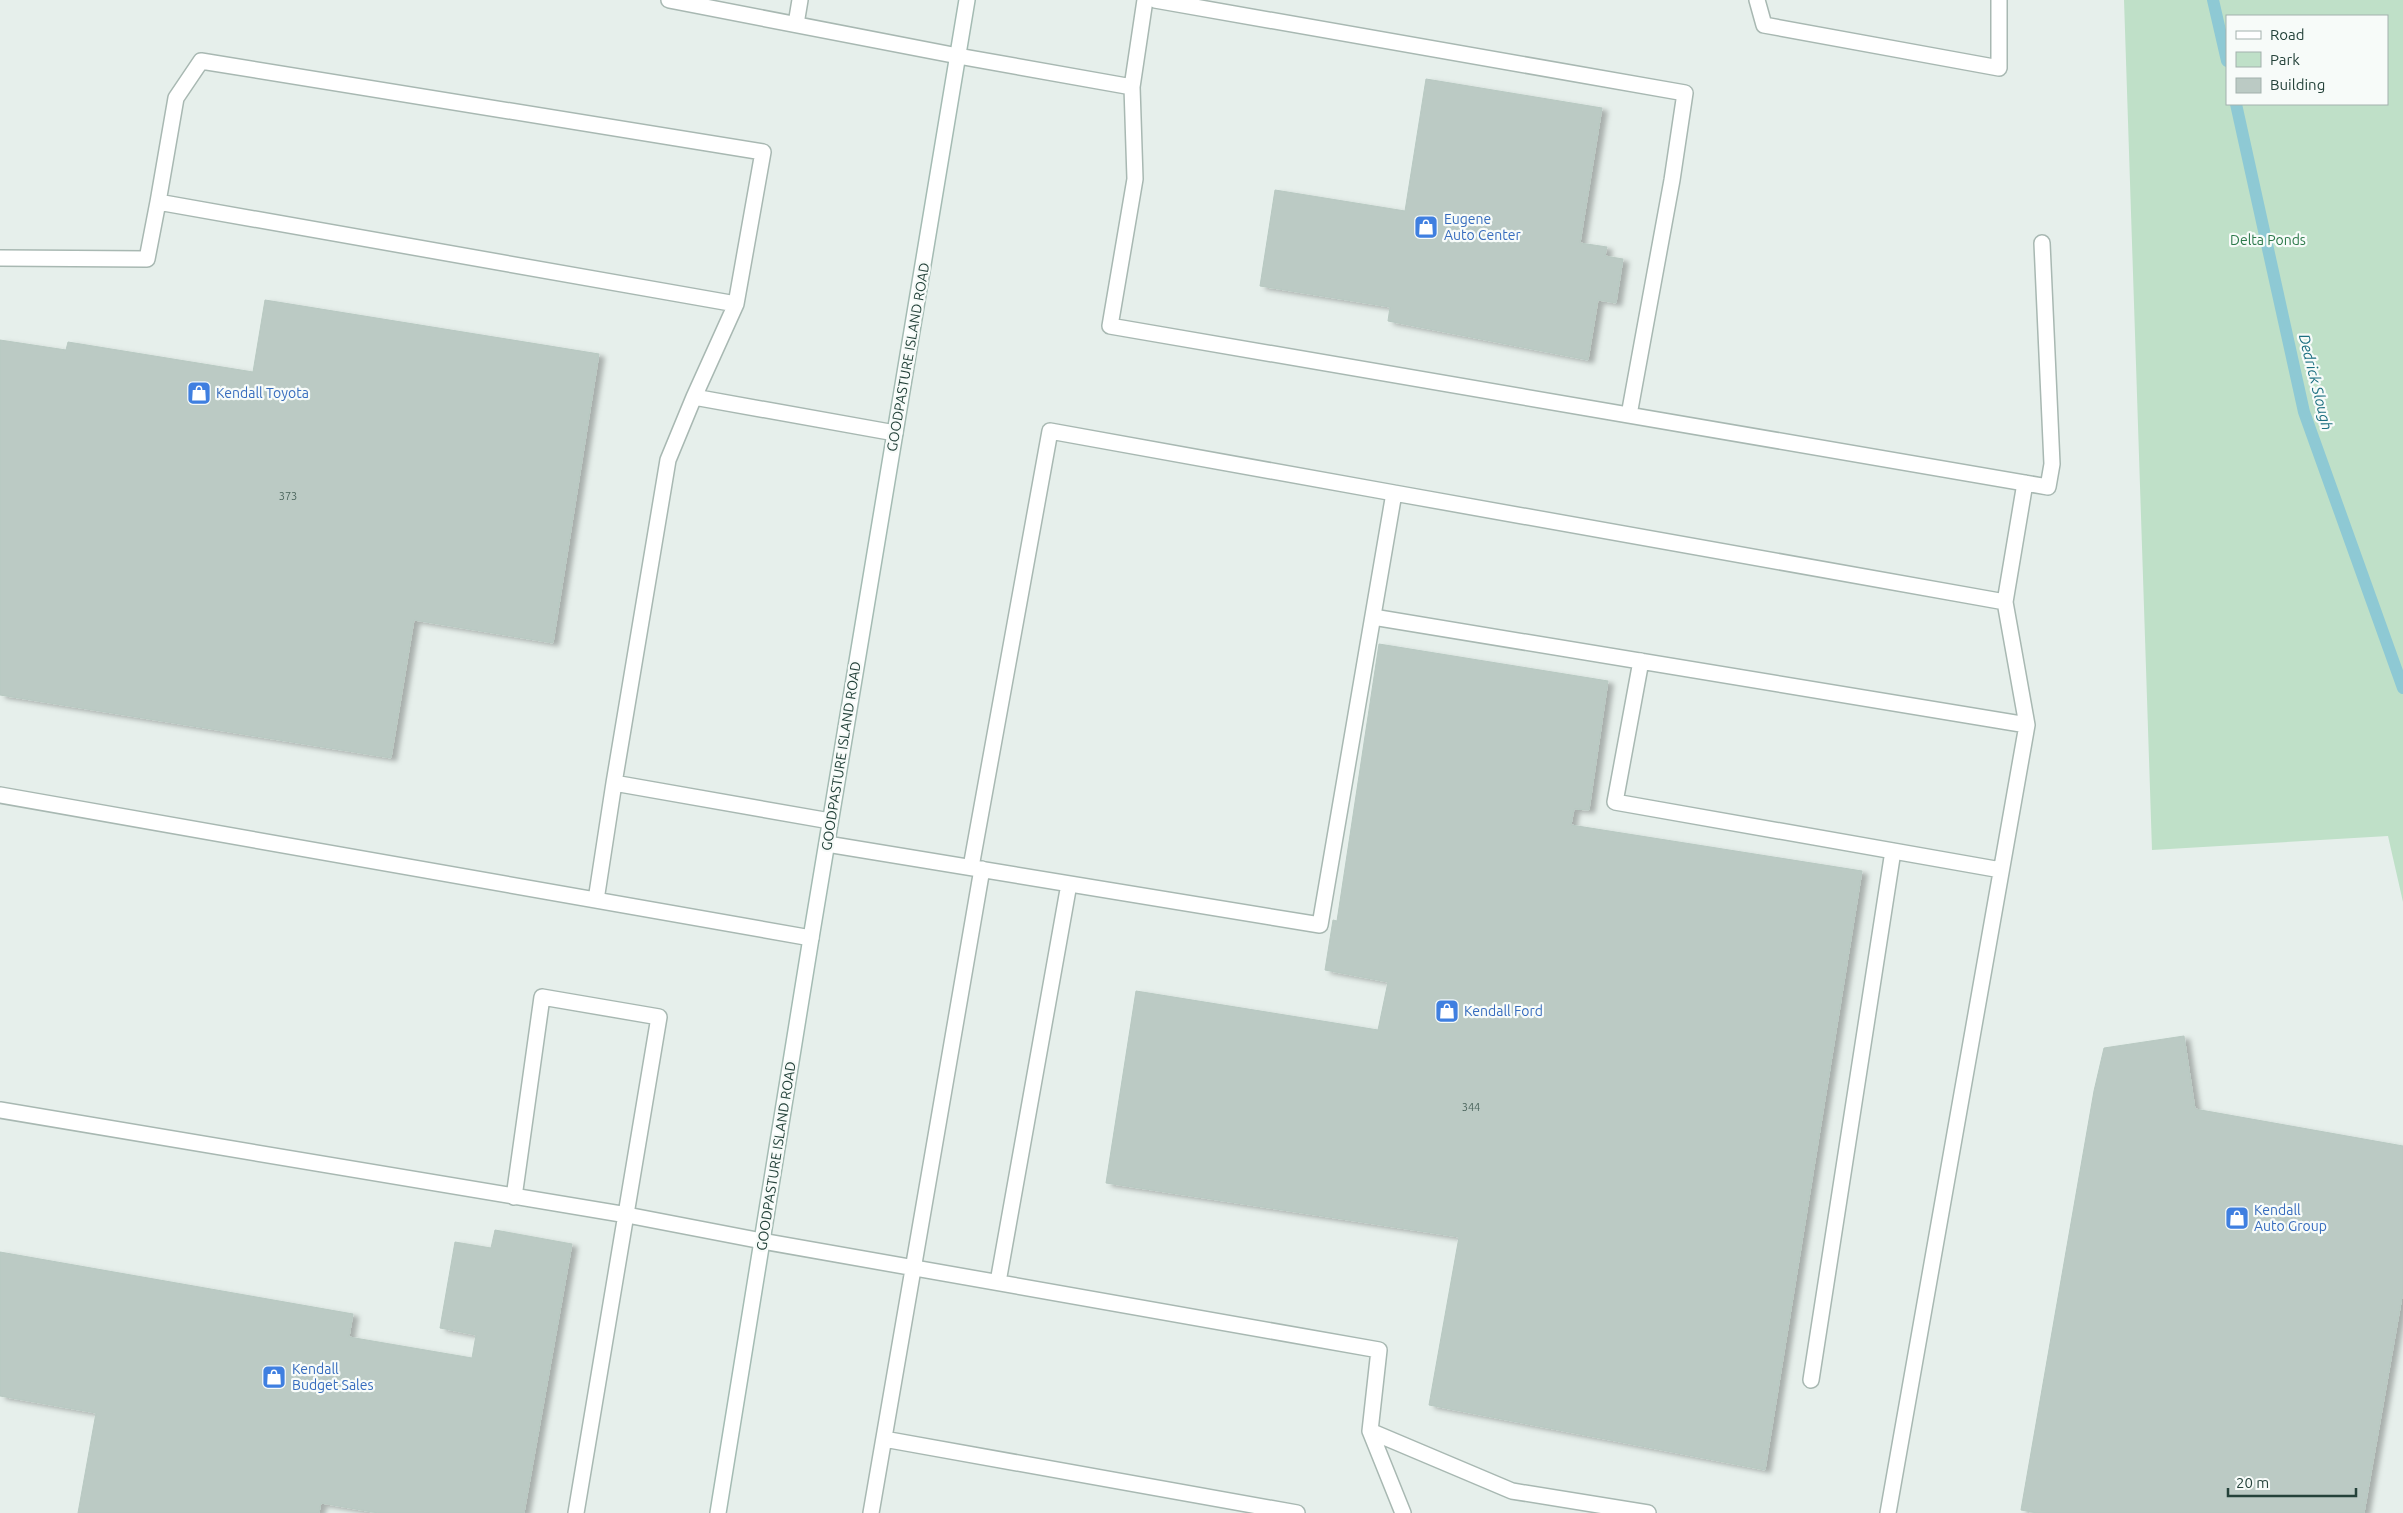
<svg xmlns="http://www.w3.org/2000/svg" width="2403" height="1513" font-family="Ubuntu,sans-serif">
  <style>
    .park { fill: #bfe0c8; fill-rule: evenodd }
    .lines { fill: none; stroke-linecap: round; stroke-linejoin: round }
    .stream { stroke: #8ec9d4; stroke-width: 12 }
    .building { fill: #bbcac4; stroke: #b8c9c2; filter: url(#shadow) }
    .service-casing { stroke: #a8b8b2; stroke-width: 18 }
    .secondary-casing { stroke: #a4bbb3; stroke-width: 18 }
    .service { stroke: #fff; stroke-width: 15 }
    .secondary { stroke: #fff; stroke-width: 15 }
    .labels { text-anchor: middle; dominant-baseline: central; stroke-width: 4.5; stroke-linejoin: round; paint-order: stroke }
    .number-label { font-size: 11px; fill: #4a645c }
    .shop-label { font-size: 14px; fill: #366cbe; stroke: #f7fbf9; text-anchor: start }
    .park-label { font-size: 14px; fill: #2d7a4b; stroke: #f7fbf9 }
    .street-label { font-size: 14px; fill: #24423a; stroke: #f7fbf9 }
    .water-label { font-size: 15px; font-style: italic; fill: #1c6f80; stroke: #f7fbf9 }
  </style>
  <defs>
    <filter id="shadow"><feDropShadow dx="5.5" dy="3" stdDeviation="2.5" flood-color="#0004"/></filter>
  </defs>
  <rect width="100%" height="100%" fill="#e6efeb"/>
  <path class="park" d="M 2124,0 L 2403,0 L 2403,902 L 2388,836 L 2152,850 ZM 2227,16 L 2387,16 L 2387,104 L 2227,104 Z"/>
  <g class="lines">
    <path class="stream" d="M 2213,0 L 2227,61
      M 2236,104 L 2304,412 L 2403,688"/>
  </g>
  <path class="building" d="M 1426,79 L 1602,108 L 1580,243 L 1607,247 L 1605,256 L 1623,259 L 1616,303 L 1598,300 L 1588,360 L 1388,321 L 1390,307 L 1260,286 L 1275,190 L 1405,211 Z
    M 265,300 L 599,354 L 553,643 L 414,620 L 391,758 L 0,695 L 0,340 L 66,350 L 68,342 L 253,372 Z
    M 1379,644 L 1608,681 L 1589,810 L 1574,809 L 1571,825 L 1862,871 L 1765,1470 L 1429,1405 L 1459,1237 L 1106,1183 L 1136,991 L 1378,1030 L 1388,982 L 1325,970 L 1333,920 L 1337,921 Z
    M 2184,1036 L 2195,1109 L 2403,1146 L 2403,1291 L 2364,1513 L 2037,1513 L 2021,1510 L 2094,1091 L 2104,1048 Z
    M 495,1230 L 572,1244 L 524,1513 L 378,1513 L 321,1503 L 319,1513 L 78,1513 L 96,1413 L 0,1396 L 0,1252 L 353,1314 L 349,1337 L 472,1358 L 476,1335 L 440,1328 L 455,1242 L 491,1248 Z"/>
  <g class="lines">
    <g class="service-casing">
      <path id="service" d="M 669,0 L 958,56 L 1132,87 L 1145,0
        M 1155,0 L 1685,93 L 1672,180 L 1629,415
        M 1757,0 L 1764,25 L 1999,68 L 1999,0
        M 796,24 L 800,0
        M 1132,87 L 1135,179 L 1110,326 L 2048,487 L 2052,464 L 2042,243
        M 0,258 L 147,259 L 158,202
        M 694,397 L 736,304 L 763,152 L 201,61 L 176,98 L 158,202 L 736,304
        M 1394,493 L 2005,602 L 2025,483
        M 2005,602 L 2027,725
        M 1373,617 L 2027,725 L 1888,1513
        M 1641,661 L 1615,802 L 2001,870
        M 0,795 L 811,938
        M 830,821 L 614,783 L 668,460 L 694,397 L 895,433
        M 827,844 L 1320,925 L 1394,493 L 1050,431 L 971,867
        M 596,900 L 614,783
        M 0,1110 L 627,1215 L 762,1241 L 1379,1350 L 1370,1431 L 1403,1513
        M 514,1197 L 542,997 L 659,1017 L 576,1513
        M 998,1282 L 1069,884
        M 1811,1380 L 1893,851
        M 1370,1431 L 1512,1491 L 1648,1513
        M 884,1439 L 1297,1513
        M 871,1513 L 982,869"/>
    </g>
    <g class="secondary-casing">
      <path id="secondary" d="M 718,1513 L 811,938 L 967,0"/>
    </g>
    <use href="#service" class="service"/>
    <use href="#secondary" class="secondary"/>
  </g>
  <defs>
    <g id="shop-square" transform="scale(1.25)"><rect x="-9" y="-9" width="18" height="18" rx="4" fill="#3f7fe0" stroke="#f7fbf9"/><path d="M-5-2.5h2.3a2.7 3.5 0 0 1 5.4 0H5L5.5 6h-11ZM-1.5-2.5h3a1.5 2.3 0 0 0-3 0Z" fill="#fff"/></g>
  </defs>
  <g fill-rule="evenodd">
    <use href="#shop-square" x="1426" y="227"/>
    <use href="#shop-square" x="199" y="393"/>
    <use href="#shop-square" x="1447" y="1011"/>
    <use href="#shop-square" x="2237" y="1218"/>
    <use href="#shop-square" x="274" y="1377"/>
  </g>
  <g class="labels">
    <g class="number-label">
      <text x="288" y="496">373</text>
      <text x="1471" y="1107">344</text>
    </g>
    <g class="shop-label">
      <text x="1444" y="219">Eugene<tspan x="1444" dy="16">Auto Center</tspan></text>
      <text x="216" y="393">Kendall Toyota</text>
      <text x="1464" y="1011">Kendall Ford</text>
      <text x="2254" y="1210">Kendall<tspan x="2254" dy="16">Auto Group</tspan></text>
      <text x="292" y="1369">Kendall<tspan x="292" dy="16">Budget Sales</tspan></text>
    </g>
    <g class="park-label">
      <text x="2268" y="240">Delta Ponds</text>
    </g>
    <g class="street-label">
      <text transform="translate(908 357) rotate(-80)">GOODPASTURE ISLAND ROAD</text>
      <text transform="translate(841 756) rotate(-81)">GOODPASTURE ISLAND ROAD</text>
      <text transform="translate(776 1156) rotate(-81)">GOODPASTURE ISLAND ROAD</text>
    </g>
    <g class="water-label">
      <text transform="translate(2316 382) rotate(76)">Dedrick Slough</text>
    </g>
  </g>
  <rect x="2226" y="15" width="162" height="90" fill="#f7fbf9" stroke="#a3b1ad"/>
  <rect x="2236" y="31" width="25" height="8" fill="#ffffff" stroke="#a3b1ad"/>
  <text x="2270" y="40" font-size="15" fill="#24423a">Road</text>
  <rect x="2236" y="52" width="25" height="15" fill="#bfe0c8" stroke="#a3b1ad"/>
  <text x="2270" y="65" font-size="15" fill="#24423a">Park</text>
  <rect x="2236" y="78" width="25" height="15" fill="#bbcac4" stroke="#a3b1ad"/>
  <text x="2270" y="90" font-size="15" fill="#24423a">Building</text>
  <path d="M2228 1488v8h128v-8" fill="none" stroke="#24423a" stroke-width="2.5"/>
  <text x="2236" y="1488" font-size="15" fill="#24423a" stroke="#f7fbf9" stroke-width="4" paint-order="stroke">20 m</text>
</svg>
